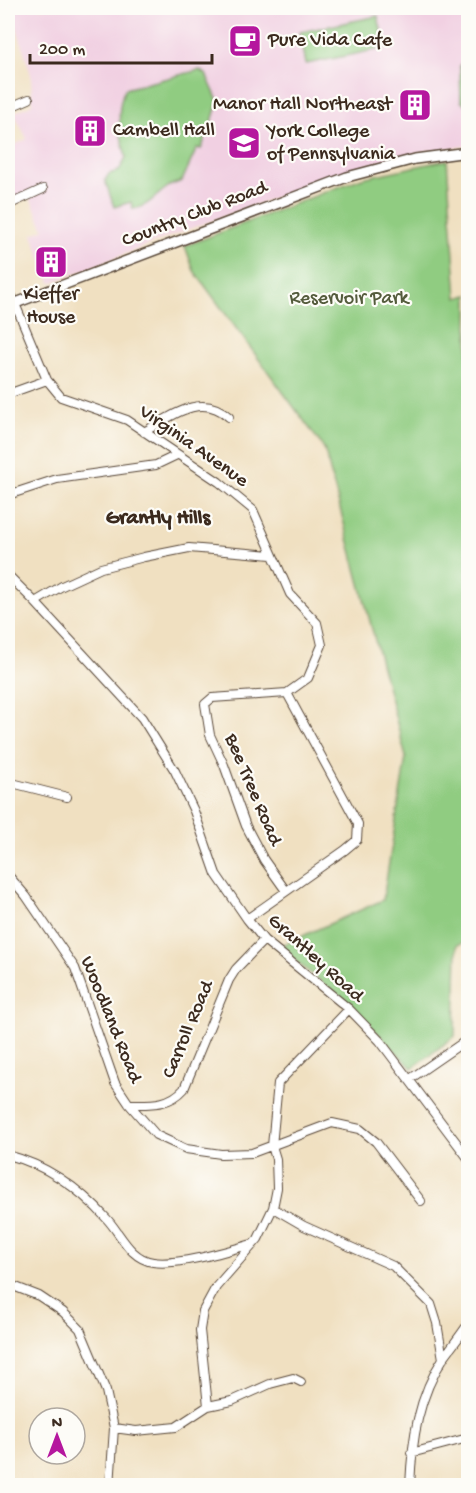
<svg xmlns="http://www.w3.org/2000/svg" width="476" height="1493" font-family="'Gochi Hand',sans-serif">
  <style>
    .built { fill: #f1d0e2 }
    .green { fill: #90cc81; stroke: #667b50; stroke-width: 1.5 }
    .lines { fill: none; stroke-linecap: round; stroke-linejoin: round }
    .minor-casing { stroke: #564536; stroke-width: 10 }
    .major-casing { stroke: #564536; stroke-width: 12 }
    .minor { stroke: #fff; stroke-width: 8 }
    .major { stroke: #fff; stroke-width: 9 }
    .labels { text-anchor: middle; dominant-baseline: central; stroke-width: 4.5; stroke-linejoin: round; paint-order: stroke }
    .poi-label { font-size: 20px; fill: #3b2a1e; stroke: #fdfcf7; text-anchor: start }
    .street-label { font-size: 20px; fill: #3b2a1e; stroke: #fdfcf7 }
    .park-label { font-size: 20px; fill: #545b3c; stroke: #fdfcf7 }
    .neighbourhood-label { font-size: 21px; font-weight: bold; fill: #3b2a1e; stroke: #fdfcf7 }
  </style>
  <rect width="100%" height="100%" fill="#fdfcf7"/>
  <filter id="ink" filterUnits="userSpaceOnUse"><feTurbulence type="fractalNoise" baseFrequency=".0167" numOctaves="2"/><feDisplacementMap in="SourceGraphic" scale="12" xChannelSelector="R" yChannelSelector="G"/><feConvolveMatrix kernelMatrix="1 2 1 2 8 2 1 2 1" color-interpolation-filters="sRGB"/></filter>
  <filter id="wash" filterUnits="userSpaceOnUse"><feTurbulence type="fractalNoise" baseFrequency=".008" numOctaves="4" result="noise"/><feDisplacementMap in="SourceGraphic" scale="24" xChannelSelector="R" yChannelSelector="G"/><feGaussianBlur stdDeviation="1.35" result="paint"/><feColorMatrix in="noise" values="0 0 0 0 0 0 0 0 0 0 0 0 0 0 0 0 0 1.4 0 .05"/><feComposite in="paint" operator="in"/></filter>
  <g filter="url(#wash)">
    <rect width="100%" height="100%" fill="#f0e0c1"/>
    <path class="built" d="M 11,8 L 468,8 L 468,146 L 425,151 L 359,167 L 189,229 L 51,283 L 32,235 L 44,229 L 29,196 L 14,202 L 8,187 L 8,148 L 27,139 L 14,113 L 32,104 L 31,75 Z"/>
    <path class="green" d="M 467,8 L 468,8 L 468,105 L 465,105 L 461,101 L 460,68 L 460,65 L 466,59 Z
      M 378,16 L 385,48 L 306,64 L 300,32 Z
      M 199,70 L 206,74 L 218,101 L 212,122 L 201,149 L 197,148 L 182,181 C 178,183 172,184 168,187 C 156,195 148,207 133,209 L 131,202 L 114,207 L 105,180 L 109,174 L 119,171 L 126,157 C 120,136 115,109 125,89 Z
      M 447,160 L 457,298 L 468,295 L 468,941 L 457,945 L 455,1036 L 412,1068 L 349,1004 L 278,947 L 383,900 L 406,757 L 324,448 L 194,271 L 185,246 L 362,178 Z"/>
  </g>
  <g filter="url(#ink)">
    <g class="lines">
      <g class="minor-casing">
        <path id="minor" d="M 8,108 L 29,99
          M 8,205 L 43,189
          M 8,287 L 47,380 L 61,397 L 127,420 L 219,482 L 253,510 L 290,594 L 317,623 L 322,645 L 308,678 L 287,693 L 358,824 L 357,840 L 345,850 L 247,919
          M 8,394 L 47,380
          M 144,432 C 170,417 201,391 229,417
          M 8,495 L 57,479 L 156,465 L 177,455
          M 8,575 L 35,602 L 142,718 L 175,771 L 194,811 L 216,874 L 247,919 L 264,940 L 349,1009 L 380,1041 L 468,1158
          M 35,602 L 62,586 L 101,568 L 144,557 L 189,548 L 272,555
          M 8,782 L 67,797
          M 8,875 L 26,896 L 75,968 L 115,1083 L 129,1104 L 156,1135 L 186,1149 L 221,1154 L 252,1153 L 332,1123 L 360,1129 L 376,1142 L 421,1201
          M 286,891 L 264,860 L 246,826 L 224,765 L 210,735 L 205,704 L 212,698 L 287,693
          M 410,1079 L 468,1039
          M 129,1104 C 150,1104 169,1106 184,1089 L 229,980 L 236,969 L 264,940
          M 8,1155 C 46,1165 80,1189 107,1219 C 121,1234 130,1259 153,1262 C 178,1266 227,1251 252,1244
          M 273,1208 L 304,1226 L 393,1266 L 431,1304 L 437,1323 L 443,1359
          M 8,1284 L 39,1296 L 63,1312 L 80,1329 L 106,1391 L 114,1428 L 110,1486
          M 208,1406 L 200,1330 L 203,1311 L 216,1287 L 258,1239 L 273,1208 L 277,1188 L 276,1159 L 272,1146 L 278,1083 L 349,1009
          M 114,1428 L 136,1431 L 176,1427 L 208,1406 L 232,1401 L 270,1384 L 293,1378 L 301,1382
          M 411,1453 L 468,1438
          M 410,1486 C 412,1439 418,1397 444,1357 C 452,1346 461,1335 468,1324"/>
      </g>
      <g class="major-casing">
        <path id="major" d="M 8,306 L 347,177 L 415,159 L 468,152"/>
      </g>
      <use href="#minor" class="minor"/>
      <use href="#major" class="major"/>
    </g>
  </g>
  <defs>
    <g id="cafe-square" transform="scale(1.725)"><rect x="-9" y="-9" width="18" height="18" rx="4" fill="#b5179e" stroke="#fdfcf7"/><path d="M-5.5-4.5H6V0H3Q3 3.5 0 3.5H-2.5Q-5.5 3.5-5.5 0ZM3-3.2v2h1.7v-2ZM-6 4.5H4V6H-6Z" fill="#fff"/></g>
    <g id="building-square" transform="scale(1.725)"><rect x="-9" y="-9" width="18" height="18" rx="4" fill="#b5179e" stroke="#fdfcf7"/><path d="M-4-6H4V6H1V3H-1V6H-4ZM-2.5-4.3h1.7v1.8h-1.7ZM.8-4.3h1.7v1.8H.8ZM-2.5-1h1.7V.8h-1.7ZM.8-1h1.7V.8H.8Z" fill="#fff"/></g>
    <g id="university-square" transform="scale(1.725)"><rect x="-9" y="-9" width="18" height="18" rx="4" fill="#b5179e" stroke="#fdfcf7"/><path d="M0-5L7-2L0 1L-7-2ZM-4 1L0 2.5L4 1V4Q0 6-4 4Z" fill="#fff"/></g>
  </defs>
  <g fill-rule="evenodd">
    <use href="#cafe-square" x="245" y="41"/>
    <use href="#building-square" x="415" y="105"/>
    <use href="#building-square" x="90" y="131"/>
    <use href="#university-square" x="244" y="143"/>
    <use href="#building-square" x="51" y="262"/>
  </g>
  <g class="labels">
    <g class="poi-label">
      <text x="268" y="41">Pure Vida Cafe</text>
      <text x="392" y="105" text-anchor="end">Manor Hall Northeast</text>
      <text x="113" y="131">Cambell Hall</text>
      <text x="267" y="132">York College<tspan x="267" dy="23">of Pennsylvania</tspan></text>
      <text x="51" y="295" text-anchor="middle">Kieffer<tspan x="51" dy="23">House</tspan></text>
    </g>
    <g class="street-label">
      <text transform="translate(195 215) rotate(-21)">Country Club Road</text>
      <text transform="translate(193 447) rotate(35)">Virginia Avenue</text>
      <text transform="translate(252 790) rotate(67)">Bee Tree Road</text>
      <text transform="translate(315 959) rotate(42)">Grantley Road</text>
      <text transform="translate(110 1020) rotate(68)">Woodland Road</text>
      <text transform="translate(189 1030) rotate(-67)">Carroll Road</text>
    </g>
    <g class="park-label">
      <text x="349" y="299">Reservoir Park</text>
    </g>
    <g class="neighbourhood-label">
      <text x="158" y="519">Grantly Hills</text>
    </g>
  </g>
  <rect width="476" height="1493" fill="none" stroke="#fdfcf7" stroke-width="30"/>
  <g transform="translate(57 1436)"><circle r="28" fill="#fdfcf7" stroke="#afa8a0" stroke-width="1.5"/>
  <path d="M0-4.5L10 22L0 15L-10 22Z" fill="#b5179e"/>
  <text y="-9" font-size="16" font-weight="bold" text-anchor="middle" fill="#3b2a1e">N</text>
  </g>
  <path d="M30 54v9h182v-9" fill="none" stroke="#3b2a1e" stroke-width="3"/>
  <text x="39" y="54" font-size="18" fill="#3b2a1e" stroke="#fdfcf7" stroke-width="4.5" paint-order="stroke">200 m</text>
</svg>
